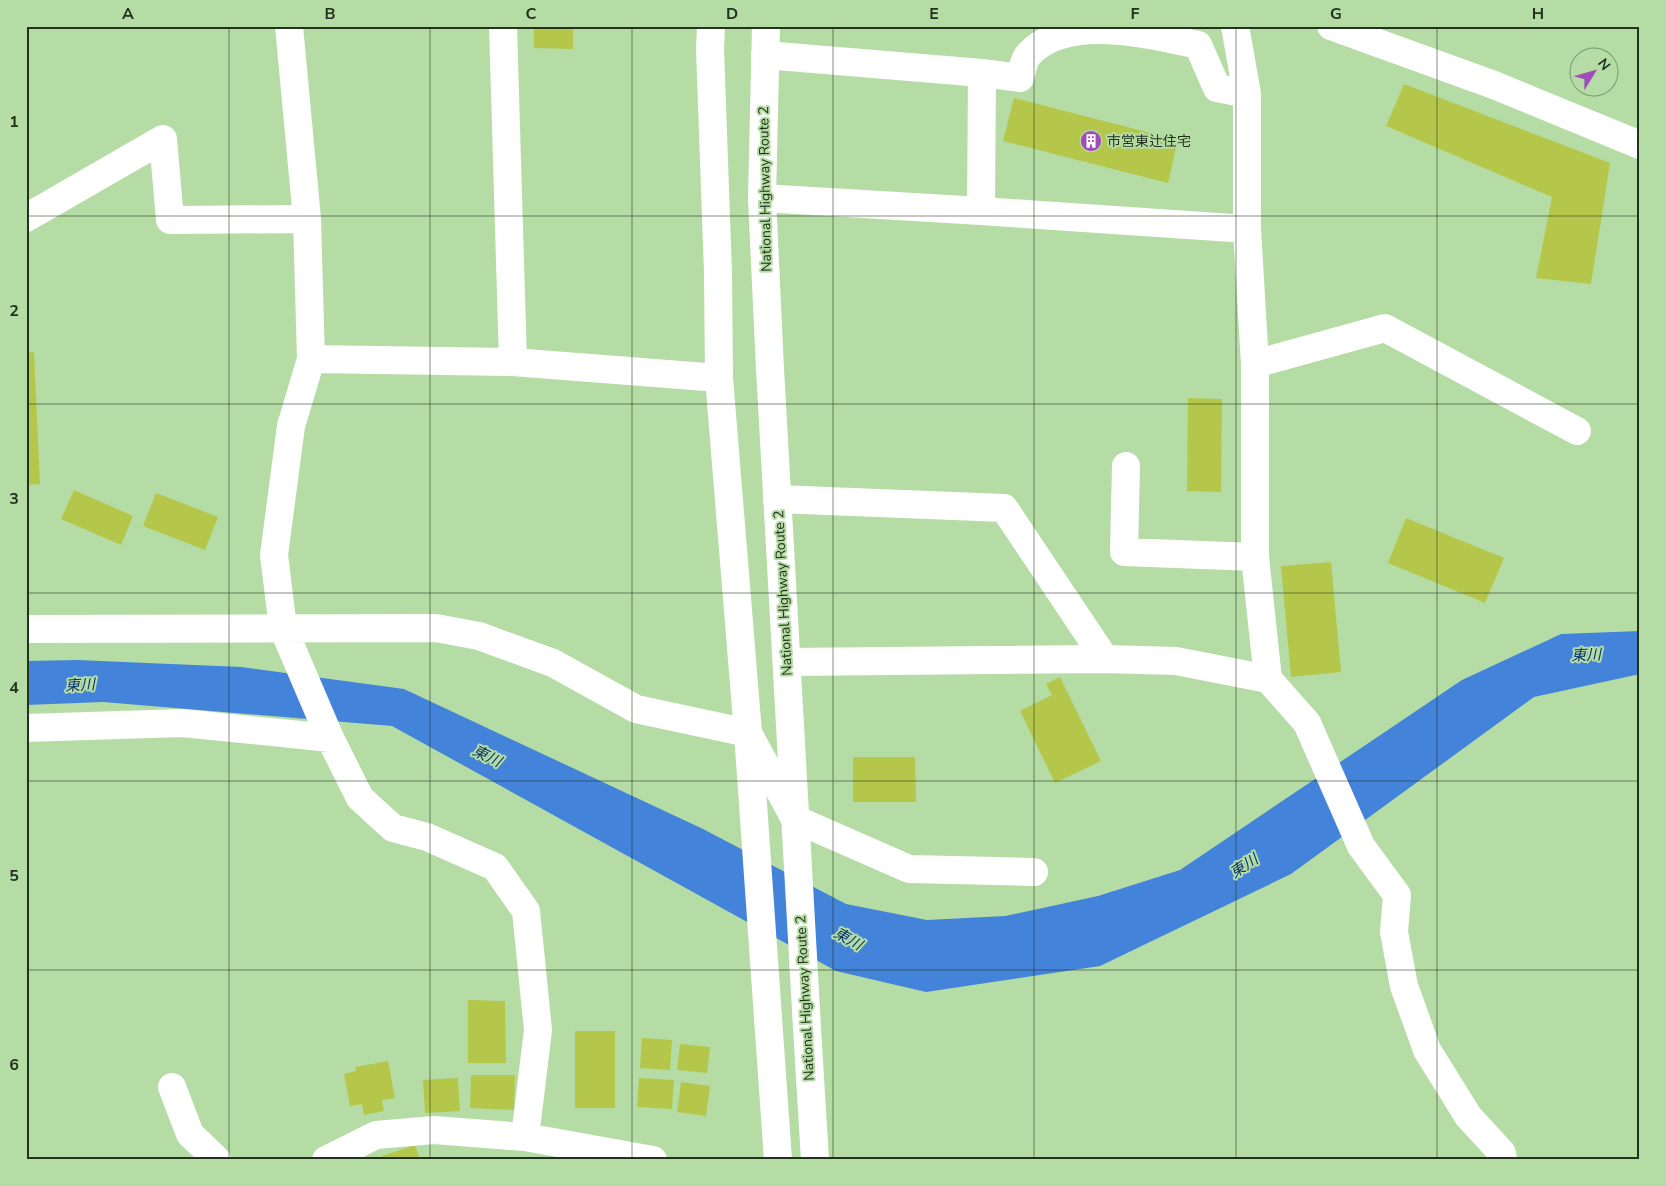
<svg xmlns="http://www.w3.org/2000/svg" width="1666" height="1186" font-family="'Nunito Sans','Noto Sans JP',sans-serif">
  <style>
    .water { fill: #4383da }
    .building { fill: #b5c74b }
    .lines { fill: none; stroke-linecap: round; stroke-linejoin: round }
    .minor { stroke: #fff; stroke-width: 28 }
    .trunk { stroke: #fff; stroke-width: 28 }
    .grid { fill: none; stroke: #23321d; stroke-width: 1; stroke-opacity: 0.55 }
    .labels { text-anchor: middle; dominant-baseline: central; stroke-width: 4; stroke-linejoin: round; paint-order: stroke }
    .poi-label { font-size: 14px; fill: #23321d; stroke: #b5dca5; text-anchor: start }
    .street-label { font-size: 14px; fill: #23321d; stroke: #b5dca5 }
    .water-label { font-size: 15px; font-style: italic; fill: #08346c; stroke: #b5dca5 }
    .neatline { fill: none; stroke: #23321d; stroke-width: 2 }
    .grid-label { font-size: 16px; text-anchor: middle; font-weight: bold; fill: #23321d }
  </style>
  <rect width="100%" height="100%" fill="#b5dca5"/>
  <path class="water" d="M 1640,631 L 1640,674 L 1534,697 L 1291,874 L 1100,966 L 926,992 L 836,971 L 392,726 L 103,702 L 26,705 L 26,661 L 77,660 L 241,667 L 404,689 L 703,829 L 846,904 L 927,920 L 1005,916 L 1098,896 L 1180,870 L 1462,680 L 1561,634 Z"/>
  <path class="building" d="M 534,26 L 573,26 L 573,49 L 534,48 Z
    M 1404,84 L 1610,163 L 1591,284 L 1536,278 L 1552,197 L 1386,126 Z
    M 1014,98 L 1178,140 L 1168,183 L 1003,141 Z
    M 34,352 L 40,484 L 26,485 L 26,353 Z
    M 1188,398 L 1222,399 L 1221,492 L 1187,491 Z
    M 74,490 L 133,516 L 121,545 L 61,519 Z
    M 156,493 L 218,517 L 205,550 L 143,526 Z
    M 1406,518 L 1504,558 L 1485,603 L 1388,563 Z
    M 1331,562 L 1341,672 L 1291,677 L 1281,566 Z
    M 1060,677 L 1101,761 L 1055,783 L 1020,711 L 1052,695 L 1046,684 Z
    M 853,757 L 915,757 L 916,802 L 853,802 Z
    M 468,1000 L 505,1001 L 506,1063 L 468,1063 Z
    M 575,1031 L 615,1031 L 615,1108 L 575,1108 Z
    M 642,1038 L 672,1040 L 670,1070 L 640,1068 Z
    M 680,1044 L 710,1047 L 707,1073 L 677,1070 Z
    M 388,1061 L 395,1098 L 382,1100 L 384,1111 L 364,1115 L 362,1104 L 350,1106 L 344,1074 L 356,1071 L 355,1067 Z
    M 471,1075 L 515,1075 L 514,1110 L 470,1108 Z
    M 458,1078 L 460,1111 L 425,1113 L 423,1080 Z
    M 639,1078 L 674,1080 L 672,1109 L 637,1107 Z
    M 681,1082 L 710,1086 L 706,1116 L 677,1112 Z
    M 415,1145 L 420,1160 L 383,1160 L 382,1156 Z"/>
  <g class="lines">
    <path class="minor" d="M 289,26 L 307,219 L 311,359 L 291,426 L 274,555 L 283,628 L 330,738 L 360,798 L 393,828 L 427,837 L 495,867 L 526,911 L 538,1030 L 525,1137
      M 503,26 L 513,362
      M 1235,26 L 1247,94 L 1247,229 L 1255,364 L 1255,557 L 1268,679 L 1307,723 L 1361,846 L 1397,895 L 1394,932 L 1404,986 L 1427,1050 L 1468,1116 L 1502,1153 L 1503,1160
      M 1331,26 L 1494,85 L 1640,145
      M 765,55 L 982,73 L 1020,78 C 1022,71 1024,59 1029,54 C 1068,13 1150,35 1198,45 L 1217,88 L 1247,94
      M 762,198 L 981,211 L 1247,229
      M 981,211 L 982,73
      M 26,218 L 163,139 L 170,220 L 307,219
      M 311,359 L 513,362 L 719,378
      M 1255,364 L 1385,328 L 1577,431
      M 1126,466 L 1124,552 L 1255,557
      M 777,499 L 1004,508 L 1105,659
      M 26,629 L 436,628 L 479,636 L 553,663 L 636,709 L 748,733 L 795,819 L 909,869 L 1034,872
      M 787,662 L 1105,659 L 1176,661 L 1268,679
      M 26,728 L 182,723 L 330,738
      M 172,1087 L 190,1134 L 217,1160
      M 326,1160 L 376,1135 L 434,1130 L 525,1137 L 653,1160"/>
    <path class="trunk" d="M 711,26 L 710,49 L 718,273 L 719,378 L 748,733 L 778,1160
      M 766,26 L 762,198 L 770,369 L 807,1028 L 815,1160"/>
  </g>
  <path class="grid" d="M 229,26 L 229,1160M 430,26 L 430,1160M 632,26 L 632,1160M 833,26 L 833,1160M 1034,26 L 1034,1160M 1236,26 L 1236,1160M 1437,26 L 1437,1160M 26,216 L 1640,216M 26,404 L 1640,404M 26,593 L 1640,593M 26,781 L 1640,781M 26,970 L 1640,970"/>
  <defs>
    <g id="building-disc" transform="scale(1.125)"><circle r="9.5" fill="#a04dbc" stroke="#b5dca5"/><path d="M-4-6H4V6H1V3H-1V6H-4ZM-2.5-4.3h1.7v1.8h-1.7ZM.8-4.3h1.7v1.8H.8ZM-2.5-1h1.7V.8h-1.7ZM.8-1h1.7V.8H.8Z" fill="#fff"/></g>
  </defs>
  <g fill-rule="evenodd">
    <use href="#building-disc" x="1091" y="141"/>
  </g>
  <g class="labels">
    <g class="poi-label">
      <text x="1107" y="141">市営東辻住宅</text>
    </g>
    <g class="street-label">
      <text transform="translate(765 189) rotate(-91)">National Highway Route 2</text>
      <text transform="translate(783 593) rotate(-93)">National Highway Route 2</text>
      <text transform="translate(805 998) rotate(-93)">National Highway Route 2</text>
    </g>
    <g class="water-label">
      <text transform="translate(1586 655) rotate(-2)">東川</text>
      <text transform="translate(80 685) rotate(-3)">東川</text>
      <text transform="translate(487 756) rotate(26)">東川</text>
      <text transform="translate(1244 866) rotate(-34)">東川</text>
      <text transform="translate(848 939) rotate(29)">東川</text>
    </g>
  </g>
  <rect width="1666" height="1186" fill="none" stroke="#b5dca5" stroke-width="55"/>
  <g transform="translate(1594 72) rotate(53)"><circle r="24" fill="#b5dca5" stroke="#7b986f"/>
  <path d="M0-4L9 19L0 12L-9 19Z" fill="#a04dbc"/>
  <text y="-8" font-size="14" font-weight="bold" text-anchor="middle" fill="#23321d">N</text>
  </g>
  <rect x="28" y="28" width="1610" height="1130" class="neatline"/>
  <g class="grid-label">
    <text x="128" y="19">A</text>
    <text x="330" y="19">B</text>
    <text x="531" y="19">C</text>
    <text x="732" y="19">D</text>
    <text x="934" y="19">E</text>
    <text x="1135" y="19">F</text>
    <text x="1336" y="19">G</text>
    <text x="1538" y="19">H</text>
    <text x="14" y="127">1</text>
    <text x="14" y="316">2</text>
    <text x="14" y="504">3</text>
    <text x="14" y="693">4</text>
    <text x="14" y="881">5</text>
    <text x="14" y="1070">6</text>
  </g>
</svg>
